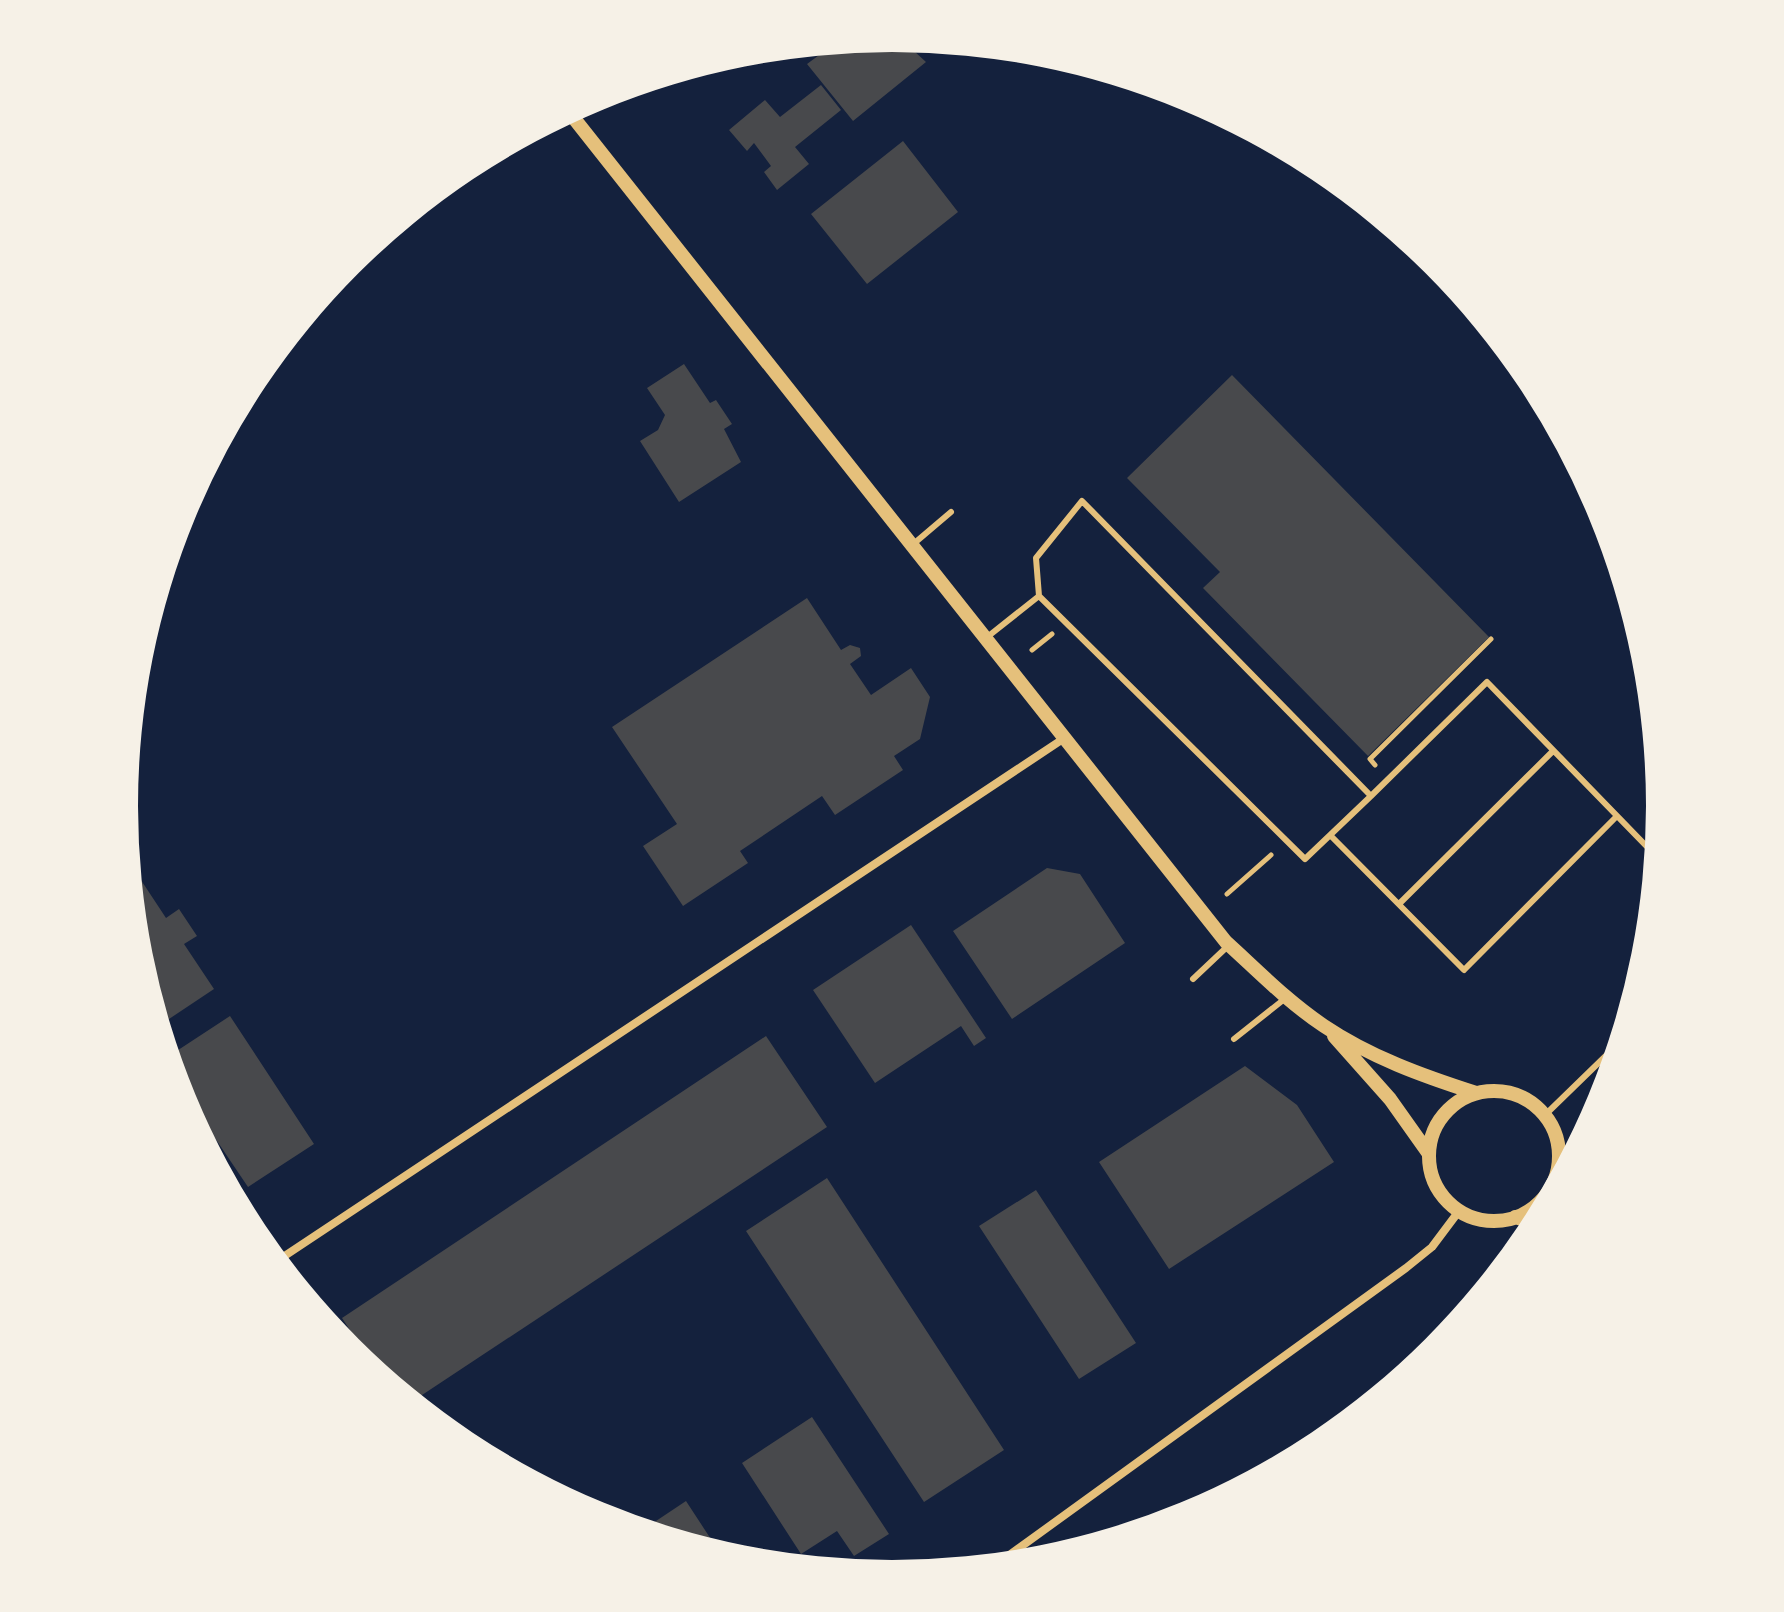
<svg xmlns="http://www.w3.org/2000/svg" width="1784" height="1612" font-family="Quicksand,sans-serif">
  <style>
    .building { fill: #48494c }
    .lines { fill: none; stroke-linecap: round; stroke-linejoin: round }
    .path { stroke: #e5c07b; stroke-width: 5 }
    .service { stroke: #e5c07b; stroke-width: 6 }
    .minor { stroke: #e5c07b; stroke-width: 8 }
    .tertiary { stroke: #e5c07b; stroke-width: 14 }
  </style>
  <rect width="100%" height="100%" fill="#14213d"/>
  <path class="building" d="M 892,38 L 901,39 L 926,62 L 853,121 L 807,64 L 834,44 Z
    M 821,85 L 841,110 L 795,147 L 809,164 L 777,190 L 764,172 L 771,166 L 754,143 L 747,151 L 729,130 L 765,100 L 780,117 Z
    M 903,141 L 958,212 L 867,284 L 811,214 Z
    M 684,364 L 710,403 L 716,400 L 732,424 L 724,429 L 741,462 L 679,502 L 640,441 L 658,430 L 665,415 L 647,388 Z
    M 1232,375 L 1489,637 L 1368,756 L 1203,588 L 1220,572 L 1127,478 Z
    M 807,598 L 841,650 L 850,645 L 860,648 L 861,656 L 850,664 L 871,695 L 911,668 L 930,697 L 920,739 L 894,756 L 903,770 L 835,815 L 822,796 L 740,851 L 748,863 L 683,906 L 643,846 L 677,824 L 612,727 Z
    M 1047,868 L 1080,874 L 1125,943 L 1012,1019 L 953,931 Z
    M 137,874 L 166,918 L 179,909 L 197,936 L 184,944 L 214,989 L 160,1025 L 139,955 L 131,878 Z
    M 911,925 L 986,1038 L 974,1046 L 961,1026 L 875,1083 L 813,990 Z
    M 230,1016 L 314,1144 L 248,1187 L 190,1101 L 185,1104 L 169,1056 Z
    M 766,1036 L 827,1127 L 413,1401 L 379,1374 L 342,1318 Z
    M 1245,1066 L 1297,1105 L 1334,1162 L 1169,1269 L 1099,1162 Z
    M 827,1178 L 1004,1450 L 924,1502 L 746,1231 Z
    M 1036,1190 L 1136,1343 L 1079,1379 L 979,1226 Z
    M 812,1417 L 889,1534 L 854,1556 L 837,1531 L 801,1554 L 742,1463 Z
    M 686,1501 L 720,1553 L 644,1529 Z"/>
  <g class="lines">
    <path class="path" d="M 1032,650 L 1052,634
      M 1375,765 L 1370,759 L 1491,639
      M 1227,894 L 1271,855"/>
    <path class="service" d="M 911,546 L 951,512
      M 1039,596 L 1305,859 L 1371,796
      M 986,638 L 1039,596 L 1036,558 L 1082,501 L 1371,796 L 1487,682 L 1655,855
      M 1331,836 L 1464,970 L 1617,816
      M 1399,904 L 1553,751
      M 1193,979 L 1229,945
      M 1234,1039 L 1287,997
      M 1545,1115 L 1619,1043"/>
    <path class="minor" d="M 277,1261 L 1063,739
      M 997,1564 L 1406,1268 L 1432,1247 L 1459,1211"/>
    <path class="tertiary" d="M 569,112 L 1226,942 C 1258,971 1288,1002 1324,1026 C 1370,1057 1423,1076 1476,1093
      M 1334,1036 L 1390,1099 L 1429,1154
      M1429 1156a65 65 0 1 1 130 0a65 65 0 1 1-130 0Z
      M 1515,1217 L 1536,1223"/>
  </g>
  <path d="M0 0H1784V1612H0ZM138 806a754 754 0 1 1 1508 0a754 754 0 1 1-1508 0Z" fill="#f6f1e7" fill-rule="evenodd"/>
</svg>
